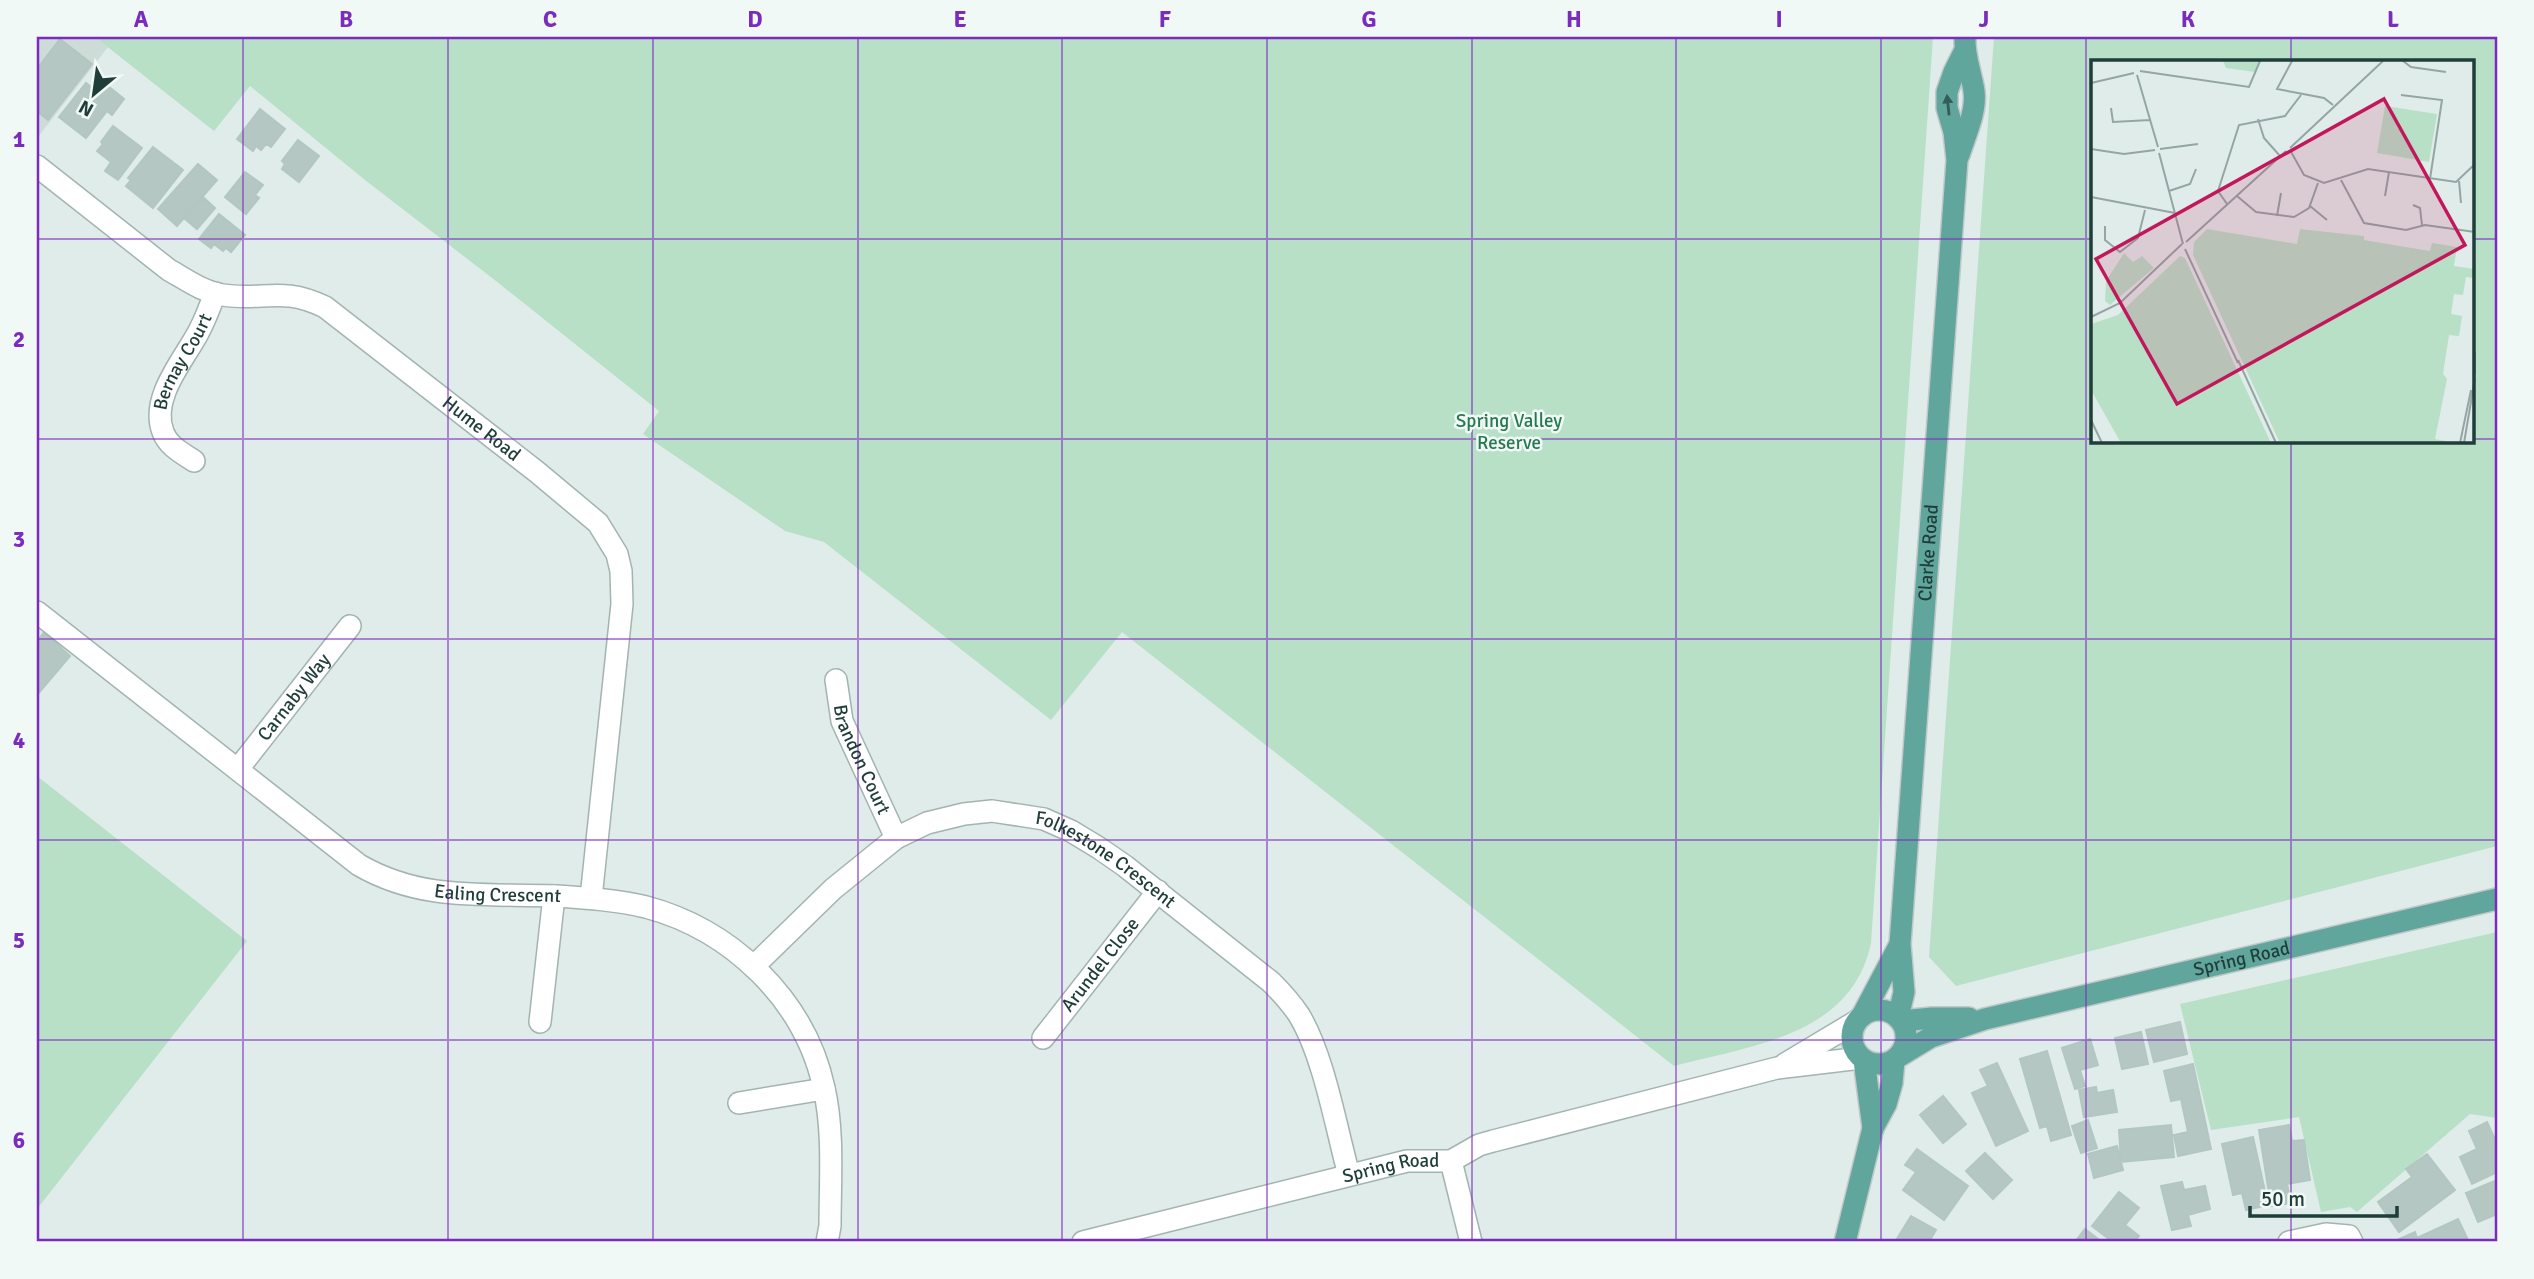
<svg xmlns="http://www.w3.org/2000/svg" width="2534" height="1279" font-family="Signika,sans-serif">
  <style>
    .built { fill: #cedcd8 }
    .green { fill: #b7e0c7; fill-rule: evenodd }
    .building { fill: #b5c7c2; stroke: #b2c7c1; stroke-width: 2 }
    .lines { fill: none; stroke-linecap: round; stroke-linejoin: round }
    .minor-casing { stroke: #a2b4b1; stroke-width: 24 }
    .major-casing { stroke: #c0c9c8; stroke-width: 24 }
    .minor { stroke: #fff; stroke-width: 21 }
    .major { stroke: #61a69d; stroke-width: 21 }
    .oneway { fill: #335d58 }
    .grid { fill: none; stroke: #7b2cbf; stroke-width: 2; stroke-opacity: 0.55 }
    .labels { text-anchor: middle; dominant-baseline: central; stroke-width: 5; stroke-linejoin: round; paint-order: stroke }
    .street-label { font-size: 19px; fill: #1f3e3a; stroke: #f1f9f6 }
    .park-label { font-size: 19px; fill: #267951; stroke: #f1f9f6 }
    .inset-road { fill: none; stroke: #93a6a3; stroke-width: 2 }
    .view { fill: #c2185b; fill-opacity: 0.15; stroke: #c2185b; stroke-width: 3.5 }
    .inset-edge { fill: none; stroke: #1f3e3a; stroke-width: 3.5 }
    .neatline { fill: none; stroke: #7b2cbf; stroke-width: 2.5 }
    .grid-label { font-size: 23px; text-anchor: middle; font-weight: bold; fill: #7b2cbf }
  </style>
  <rect width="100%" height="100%" fill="#e0ece9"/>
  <path class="built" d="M 37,37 L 95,37 L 108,47 L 38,137 Z"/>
  <path class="green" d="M 95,37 L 1933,37 L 1871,943 C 1852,1036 1750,1046 1674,1066 L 1122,632 L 1051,720 L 824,542 L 785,531 L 643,434 L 659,411 L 496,281 L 365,180 L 250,86 L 214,131 Z
    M 1994,37 L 2497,37 L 2497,846 L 1956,986 L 1929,957 ZM 2473,61 L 2473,441 L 2093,441 L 2093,61 Z
    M 37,776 L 247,941 L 37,1209 Z
    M 2497,932 L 2497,1118 L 2470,1114 L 2357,1212 L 2350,1207 L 2321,1212 L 2299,1117 L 2211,1130 L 2180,1004 Z"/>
  <path class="building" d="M 60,39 L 92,64 L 48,120 L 37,111 L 37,69 Z
    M 103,82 L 124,99 L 112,115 L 107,111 L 86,138 L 59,117 L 86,83 L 96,91 Z
    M 260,109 L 285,129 L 271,147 L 266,144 L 261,150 L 256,146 L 253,151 L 237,139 Z
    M 113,126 L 142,148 L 118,180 L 105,171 L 111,162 L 97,151 L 103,144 L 101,142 Z
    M 298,140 L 319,156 L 299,182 L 282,169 L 285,164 L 282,161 Z
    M 153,147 L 183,170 L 153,208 L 126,186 L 131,180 L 128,178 Z
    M 198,164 L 217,180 L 177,226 L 158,209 Z
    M 245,172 L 263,185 L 255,195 L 259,198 L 246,214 L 225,197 Z
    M 204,198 L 215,208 L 197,229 L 185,219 Z
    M 219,214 L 245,235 L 231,252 L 226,248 L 223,251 L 214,244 L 211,248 L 199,239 Z
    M 44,632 L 70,656 L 37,695 L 37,642 Z
    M 2180,1022 L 2187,1054 L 2154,1062 L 2146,1030 Z
    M 2141,1032 L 2148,1064 L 2122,1069 L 2115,1038 Z
    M 2090,1039 L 2098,1065 L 2080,1070 L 2085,1086 L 2075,1089 L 2062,1048 Z
    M 2047,1051 L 2071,1135 L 2051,1141 L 2047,1126 L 2040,1128 L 2020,1059 Z
    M 1997,1063 L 2028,1131 L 1996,1146 L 1972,1093 L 1988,1086 L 1980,1070 Z
    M 2193,1064 L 2211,1149 L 2178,1156 L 2174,1135 L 2188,1132 L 2181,1099 L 2171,1101 L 2164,1071 Z
    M 2096,1087 L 2097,1093 L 2113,1090 L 2117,1112 L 2084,1117 L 2079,1090 Z
    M 1943,1096 L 1966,1124 L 1943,1143 L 1920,1115 Z
    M 2088,1120 L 2097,1148 L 2081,1153 L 2072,1126 Z
    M 2487,1122 L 2497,1144 L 2497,1172 L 2472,1184 L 2460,1157 L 2477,1149 L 2469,1131 Z
    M 2171,1125 L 2174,1157 L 2121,1162 L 2119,1130 Z
    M 2289,1125 L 2292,1141 L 2304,1140 L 2310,1180 L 2287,1184 L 2291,1203 L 2271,1206 L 2259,1130 Z
    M 2253,1137 L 2268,1205 L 2246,1210 L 2242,1193 L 2233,1195 L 2222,1144 Z
    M 2117,1146 L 2123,1170 L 2094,1178 L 2088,1154 Z
    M 1917,1149 L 1968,1186 L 1944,1220 L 1903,1190 L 1916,1172 L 1905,1165 Z
    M 1985,1153 L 2012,1180 L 1993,1199 L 1966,1171 Z
    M 2427,1154 L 2455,1190 L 2399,1232 L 2378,1202 L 2412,1177 L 2406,1169 Z
    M 2497,1180 L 2497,1214 L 2478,1222 L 2466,1193 Z
    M 2182,1182 L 2184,1190 L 2205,1186 L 2210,1209 L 2188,1215 L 2191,1226 L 2172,1230 L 2161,1186 Z
    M 2119,1192 L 2139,1208 L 2125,1225 L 2139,1236 L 2134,1242 L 2113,1242 L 2092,1226 Z
    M 1911,1216 L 1936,1230 L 1929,1242 L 1895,1242 Z
    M 2458,1219 L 2469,1242 L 2398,1242 L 2397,1240 L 2415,1232 L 2417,1238 Z
    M 2085,1229 L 2102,1242 L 2075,1242 Z"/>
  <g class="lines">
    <g class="minor-casing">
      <g id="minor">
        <path id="s1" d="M 37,166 L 169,270 C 187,280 203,292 223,295 C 264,301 282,286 325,307 L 537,472 L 598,523 L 617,554 L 621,571 L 622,604 L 591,898"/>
        <path id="s2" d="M 194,461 C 182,453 168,446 163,432 C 150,398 183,361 198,333 C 205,320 210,307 215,293"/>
        <path id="s3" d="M 37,612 L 359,865 C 423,902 486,893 556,896 C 586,898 617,900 646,907 C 732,930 805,1000 824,1088 C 834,1132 830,1180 830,1226 L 827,1242"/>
        <path id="s4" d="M 836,680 L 842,721 L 896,838"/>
        <path id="s5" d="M 238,769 L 350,626"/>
        <path id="s6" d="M 754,966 L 833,889 L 896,838 L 927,823 L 964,814 L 992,811 L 1044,819 L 1071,831 L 1099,848 L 1125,866 L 1271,982 C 1281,992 1291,1003 1299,1015 C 1324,1056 1336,1128 1349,1175"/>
        <path d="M 540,1022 L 554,896"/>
        <path id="s7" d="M 1043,1038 L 1158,891"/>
        <path d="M 1785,1064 L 1857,1021"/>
        <path d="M 739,1103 L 824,1089"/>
        <path d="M 1451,1161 L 1471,1242"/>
        <path id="s8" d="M 1083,1242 L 1407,1161 L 1451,1161 L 1479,1145 L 1493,1141 L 1777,1068 L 1861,1058"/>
        <path d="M 2289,1242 L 2326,1234 L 2349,1236 L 2352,1242"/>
      </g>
    </g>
    <g class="major-casing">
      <g id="major">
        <path d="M 1959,155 C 1965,136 1977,111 1974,91 C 1971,72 1964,56 1965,37"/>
        <circle cx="1879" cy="1037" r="27"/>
        <path d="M 1862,1016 L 1899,946"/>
        <path id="s9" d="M 1898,1018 L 1904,992 L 1900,944 L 1957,160 L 1954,132 L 1947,108 L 1947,92 L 1954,72 L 1964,52"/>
        <path d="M 1902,1021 L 1932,1018 L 1969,1018"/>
        <path id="s10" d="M 1898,1057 L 1931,1037 L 1985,1019 L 2497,899"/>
        <path d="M 1864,1060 L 1873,1128"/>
        <path d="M 1845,1242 L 1873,1128 L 1886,1104 L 1892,1083 L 1894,1061"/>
      </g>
    </g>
    <use href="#minor" class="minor"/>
    <use href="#major" class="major"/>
  </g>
  <defs><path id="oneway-solid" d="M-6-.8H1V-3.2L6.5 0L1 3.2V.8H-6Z" transform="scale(1.75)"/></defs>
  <use class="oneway" href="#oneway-solid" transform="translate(1948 105) rotate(-96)"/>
  <path class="grid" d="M 243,37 L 243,1242M 448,37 L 448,1242M 653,37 L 653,1242M 858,37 L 858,1242M 1062,37 L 1062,1242M 1267,37 L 1267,1242M 1472,37 L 1472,1242M 1676,37 L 1676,1242M 1881,37 L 1881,1242M 2086,37 L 2086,1242M 2291,37 L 2291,61M 37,239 L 2093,239M 2473,239 L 2497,239M 37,439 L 2093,439M 2473,439 L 2497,439M 2291,441 L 2291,1242M 37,639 L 2497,639M 37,840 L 2497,840M 37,1040 L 2497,1040"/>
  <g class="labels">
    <g class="street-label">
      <text stroke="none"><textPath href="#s2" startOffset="119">Bernay Court</textPath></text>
      <text stroke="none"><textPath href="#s1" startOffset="530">Hume Road</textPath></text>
      <text stroke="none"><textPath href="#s9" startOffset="467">Clarke Road</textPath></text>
      <text stroke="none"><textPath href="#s5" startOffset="91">Carnaby Way</textPath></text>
      <text stroke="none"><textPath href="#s4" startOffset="84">Brandon Court</textPath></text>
      <text stroke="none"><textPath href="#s6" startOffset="418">Folkestone Crescent</textPath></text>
      <text stroke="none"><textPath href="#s3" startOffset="553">Ealing Crescent</textPath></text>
      <text stroke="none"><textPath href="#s10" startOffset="359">Spring Road</textPath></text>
      <text stroke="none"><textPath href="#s7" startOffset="93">Arundel Close</textPath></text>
      <text stroke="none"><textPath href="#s8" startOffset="317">Spring Road</textPath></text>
    </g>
    <g class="park-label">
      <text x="1509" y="421">Spring Valley<tspan x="1509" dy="22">Reserve</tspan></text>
    </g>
  </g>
  <g transform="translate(2091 60)">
    <rect width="383" height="383" fill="#e0ece9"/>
    <path d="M 132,1 L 168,1 L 164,12 L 135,8 ZM 294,46 L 346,54 L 338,102 L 286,93 ZM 116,169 L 206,184 L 209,169 L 273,176 L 273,180 L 339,191 L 341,183 L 366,187 L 363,206 L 383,209 L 383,218 L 375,217 L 372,235 L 363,234 L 360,254 L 371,256 L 369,270 L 368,276 L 358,275 L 352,314 L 356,319 L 344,379 L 365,383 L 189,383 L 102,195 L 103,182 ZM 33,193 L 42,202 L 51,196 L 63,208 L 19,245 L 14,241 L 15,221 ZM 89,196 L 94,198 L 180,383 L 30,383 L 0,330 L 0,264 L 27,255 Z" fill="#b7e0c7"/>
    <path class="inset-road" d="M 201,1 L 186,29 L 233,38 L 242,45M 312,1 L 320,7 L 355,12M 49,11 L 158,27 L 169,1M 46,15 L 67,87M 0,23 L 43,13M 310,35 L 351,40 L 339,119M 20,48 L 22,62 L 59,60M 167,59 L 173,78 L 189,96M 199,88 L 292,1M 0,89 L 33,94 L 64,90M 69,89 L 107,84M 199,90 L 213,115 L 233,123 L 277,109 L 365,122 L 384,104M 68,93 L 92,184M 250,120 L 273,163 L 315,170 L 334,165 L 384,172M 368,121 L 370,143M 78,131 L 99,124 L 105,109M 146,136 L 165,152 L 203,157 L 218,148 L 227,123M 294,136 L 298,112M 0,137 L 84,153M 136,144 L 127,131 L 148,65 L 194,56 L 210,35M 322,145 L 329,148 L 331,165M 219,146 L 236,160M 186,156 L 190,133M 14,166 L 14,180 L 29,192 L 47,178 L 54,150M 95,182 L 195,91M 94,189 L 147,303M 0,257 L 29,243 L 91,184M 384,292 L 384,314M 147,300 L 185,383M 0,360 L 11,383M 369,383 L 380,330M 373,383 L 384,318"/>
    <path class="view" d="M 293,39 L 374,185 L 86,344 L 5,199 Z"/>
    <rect width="383" height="383" class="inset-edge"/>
  </g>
  <rect width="2534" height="1279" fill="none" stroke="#f1f9f6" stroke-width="77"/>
  <g transform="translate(94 94) rotate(209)" stroke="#f1f9f6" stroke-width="5" paint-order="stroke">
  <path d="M0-5L12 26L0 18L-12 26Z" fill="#1f3e3a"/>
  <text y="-10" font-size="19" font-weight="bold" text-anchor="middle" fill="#1f3e3a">N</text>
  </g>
  <path d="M2250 1206v10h147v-10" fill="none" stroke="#1f3e3a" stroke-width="3.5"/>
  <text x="2261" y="1206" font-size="21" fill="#1f3e3a" stroke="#f1f9f6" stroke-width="5" paint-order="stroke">50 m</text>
  <rect x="38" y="38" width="2458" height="1202" class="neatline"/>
  <g class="grid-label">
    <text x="141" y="27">A</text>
    <text x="346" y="27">B</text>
    <text x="550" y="27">C</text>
    <text x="755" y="27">D</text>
    <text x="960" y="27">E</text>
    <text x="1165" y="27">F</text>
    <text x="1369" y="27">G</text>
    <text x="1574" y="27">H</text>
    <text x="1779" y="27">I</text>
    <text x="1984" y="27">J</text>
    <text x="2188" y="27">K</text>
    <text x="2393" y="27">L</text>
    <text x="19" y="147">1</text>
    <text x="19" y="347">2</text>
    <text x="19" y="547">3</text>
    <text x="19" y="748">4</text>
    <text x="19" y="948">5</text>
    <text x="19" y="1148">6</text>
  </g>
</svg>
